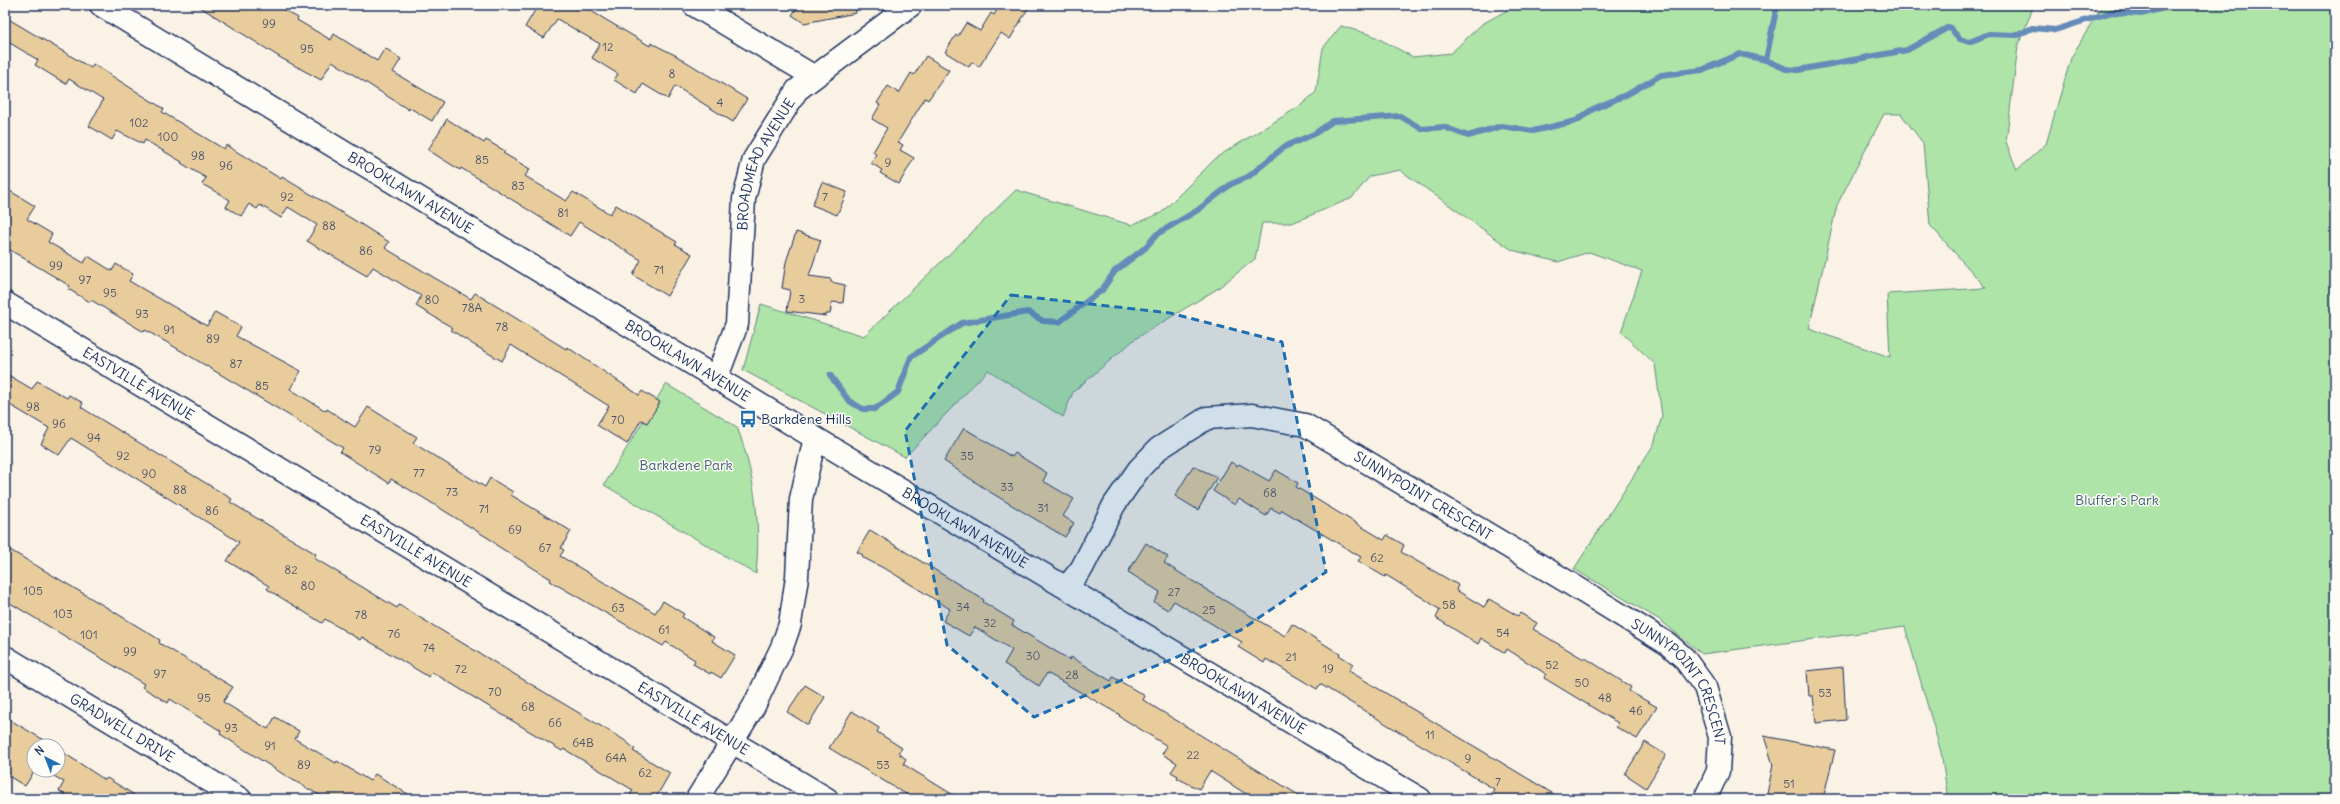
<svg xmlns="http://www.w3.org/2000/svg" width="2340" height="804" font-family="Delius,sans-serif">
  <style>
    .green { fill: #aee4a7; stroke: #648a82; fill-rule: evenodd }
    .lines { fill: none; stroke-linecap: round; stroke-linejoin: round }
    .stream { stroke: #658bb8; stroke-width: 6 }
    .building { fill: #e8cc9c; stroke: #1b2f5e }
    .street-casing { stroke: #1b2f5e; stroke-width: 25 }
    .street { stroke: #fdfcf7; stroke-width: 22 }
    .marked { fill: #1f6fb2; fill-opacity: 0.2; stroke: #1f6fb2; stroke-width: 3; stroke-dasharray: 8 5; stroke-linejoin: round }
    .labels { text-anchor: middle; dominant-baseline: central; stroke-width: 3; stroke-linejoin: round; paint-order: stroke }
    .number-label { font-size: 12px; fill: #4e566e }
    .street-label { font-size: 14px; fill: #1b2f5e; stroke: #fdfcf7 }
    .poi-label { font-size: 14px; fill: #1b2f5e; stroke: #fdfcf7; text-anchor: start }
    .park-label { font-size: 14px; fill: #405c70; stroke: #fdfcf7 }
  </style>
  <rect width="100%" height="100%" fill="#f9f2e5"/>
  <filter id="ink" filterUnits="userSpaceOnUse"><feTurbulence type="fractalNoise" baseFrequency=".025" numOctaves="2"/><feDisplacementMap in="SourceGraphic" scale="8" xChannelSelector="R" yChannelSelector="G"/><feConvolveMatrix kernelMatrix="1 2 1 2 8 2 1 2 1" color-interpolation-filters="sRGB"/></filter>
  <g filter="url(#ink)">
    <path class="green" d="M 1517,5 L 2034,5 L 2018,46 L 2006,142 L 2017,170 L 2046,144 L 2071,58 L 2102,5 L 2335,5 L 2335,799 L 1948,799 L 1941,752 L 1905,627 L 1702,654 L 1660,620 L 1574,569 L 1654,444 L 1662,416 L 1655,364 L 1621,332 L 1642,271 L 1589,252 L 1558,262 L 1512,250 L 1400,170 L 1370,176 L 1352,198 L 1292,223 L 1262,223 L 1255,259 L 1217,289 L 1135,339 L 1073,392 L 1063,417 L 988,370 L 905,457 L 743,370 L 761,304 L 864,336 L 1016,190 L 1131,225 L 1161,213 L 1217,157 L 1300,106 L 1316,92 L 1323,48 L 1341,26 L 1372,35 L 1413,57 L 1451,53 L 1482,24 ZM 1884,114 L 1901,114 L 1923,143 L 1930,225 L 1986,288 L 1887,294 L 1890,357 L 1809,329 L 1837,205 Z
      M 666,384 L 737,427 C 755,475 761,524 756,574 L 604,485 Z"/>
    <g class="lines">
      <path class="stream" d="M 1766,60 L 1777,5
        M 830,375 L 849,401 L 863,409 L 875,409 L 898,392 L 911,357 L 962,323 L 1028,312 L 1043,321 L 1059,322 L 1102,290 L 1115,271 L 1145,248 L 1157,234 L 1198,210 L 1231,184 L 1248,177 L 1284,147 L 1314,134 L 1333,121 L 1400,116 L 1422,129 L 1444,127 L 1468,136 L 1502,126 L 1533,131 L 1576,121 L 1593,109 L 1628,94 L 1661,75 L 1702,70 L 1740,54 L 1766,60 L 1786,69 L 1798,70 L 1907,50 L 1949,27 L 1960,39 L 1969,42 L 1989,34 L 2018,35 L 2032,28 L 2055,30 L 2112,12 L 2141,14 L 2175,5"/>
    </g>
    <path class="building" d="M 197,5 L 287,5 L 284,10 L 298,18 L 297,20 L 331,40 L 334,34 L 377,61 L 385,48 L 401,59 L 393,72 L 443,102 L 432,121 L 410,108 L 409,110 L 332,61 L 321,80 L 281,58 Z
      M 533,5 L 581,5 L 650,46 L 651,43 L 675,55 L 747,99 L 733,122 L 675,86 L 668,99 L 643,84 L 637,94 L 614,80 L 618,74 L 592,58 L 600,44 L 557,19 L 544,38 L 525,27 L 537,7 Z
      M 799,5 L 855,5 L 856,13 L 804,23 L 792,15 Z
      M 1000,5 L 1030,5 L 1010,39 L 1001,33 L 979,67 L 972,62 L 969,67 L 945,52 L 956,35 L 958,36 L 966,23 L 980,31 L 991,13 L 994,15 Z
      M 5,17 L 91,68 L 93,64 L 164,109 L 162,112 L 224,149 L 226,145 L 281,179 L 282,177 L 359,223 L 389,242 L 385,248 L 433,277 L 471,299 L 475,293 L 566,349 L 567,347 L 639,395 L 642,391 L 660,402 L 647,423 L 641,420 L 627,444 L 597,425 L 609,406 L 511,345 L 502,361 L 474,345 L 451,330 L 453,328 L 416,306 L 421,296 L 373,267 L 367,276 L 307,241 L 317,225 L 288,207 L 281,218 L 260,205 L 257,209 L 249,204 L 241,216 L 226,207 L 230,200 L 202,184 L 206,178 L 181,163 L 182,162 L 145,140 L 143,144 L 117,131 L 112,140 L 89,126 L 103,100 L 69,79 L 66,84 L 35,65 L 38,60 L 5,40 Z
      M 926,56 L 949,70 L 928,100 L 925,98 L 898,142 L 903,145 L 900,150 L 914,158 L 899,184 L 880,173 L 882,170 L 871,163 L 876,154 L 873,152 L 887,128 L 872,119 L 880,105 L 877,103 L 888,86 L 899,93 L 911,73 L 914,75 Z
      M 447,119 L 484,143 L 486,140 L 505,151 L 503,153 L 530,169 L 525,176 L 566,201 L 573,192 L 610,214 L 616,205 L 677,242 L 675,244 L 692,254 L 667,296 L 633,275 L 641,260 L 579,222 L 570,236 L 479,179 L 461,168 L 460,170 L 428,150 Z
      M 822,182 L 847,192 L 837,215 L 812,205 Z
      M 10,191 L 35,206 L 27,219 L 52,234 L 48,242 L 84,263 L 88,256 L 112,271 L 116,264 L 133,274 L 129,281 L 207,326 L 215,312 L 241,327 L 236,336 L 301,371 L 290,389 L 326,411 L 327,409 L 355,427 L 368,407 L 417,437 L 413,443 L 485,487 L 490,478 L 513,492 L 511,495 L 571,531 L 561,548 L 564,550 L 560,556 L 655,613 L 663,601 L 684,614 L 682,617 L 714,637 L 712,641 L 735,655 L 721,678 L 711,672 L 710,674 L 693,664 L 695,660 L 666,642 L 663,646 L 550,581 L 551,579 L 496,545 L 493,541 L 422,497 L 391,479 L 389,483 L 340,452 L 343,448 L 305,425 L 168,343 L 145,330 L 144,332 L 91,300 L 90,302 L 68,289 L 70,286 L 5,247 L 5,199 Z
      M 796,232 L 821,240 L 809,276 L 831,279 L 831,282 L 845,285 L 843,303 L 832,302 L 830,314 L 826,314 L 826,316 L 787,311 L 790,290 L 782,288 L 786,262 Z
      M 5,373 L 32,389 L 37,381 L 67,398 L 69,395 L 83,403 L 81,407 L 87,411 L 232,499 L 230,502 L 316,554 L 314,558 L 397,608 L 399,605 L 624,740 L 635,749 L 633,751 L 670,773 L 655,799 L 628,799 L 633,790 L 564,749 L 562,751 L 432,672 L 429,677 L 362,637 L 360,640 L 325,619 L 322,623 L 267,589 L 269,586 L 227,561 L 239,542 L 71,438 L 59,455 L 41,444 L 49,428 L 5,402 Z
      M 964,428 L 1012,457 L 1015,453 L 1047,473 L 1043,481 L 1074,499 L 1063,516 L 1074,523 L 1065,537 L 990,492 L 944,461 Z
      M 1231,462 L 1237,466 L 1239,464 L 1269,481 L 1276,470 L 1298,483 L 1296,487 L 1384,540 L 1387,535 L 1404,545 L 1401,552 L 1458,585 L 1456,590 L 1484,607 L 1489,599 L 1518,616 L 1520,613 L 1537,623 L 1533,629 L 1582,658 L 1587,659 L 1631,687 L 1629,691 L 1657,707 L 1637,739 L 1616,727 L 1618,723 L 1544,678 L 1546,674 L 1507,649 L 1505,653 L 1481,638 L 1478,644 L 1436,618 L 1440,610 L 1426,600 L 1386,575 L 1385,577 L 1358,561 L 1361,557 L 1282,510 L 1280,513 L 1271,508 L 1266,516 L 1239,499 L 1235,505 L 1213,491 Z
      M 1193,466 L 1217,477 L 1198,510 L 1175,496 Z
      M 870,530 L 984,600 L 983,602 L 1014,621 L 1012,625 L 1070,660 L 1071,657 L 1111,681 L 1113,677 L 1145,696 L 1143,700 L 1305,799 L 1254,799 L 1210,771 L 1199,789 L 1177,778 L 1178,776 L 1171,772 L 1177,763 L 1162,754 L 1167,746 L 1119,716 L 1120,715 L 1047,673 L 1039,686 L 1004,664 L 1012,650 L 975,627 L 969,636 L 943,621 L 950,609 L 891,572 L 862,557 L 863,555 L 857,552 Z
      M 1146,543 L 1168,557 L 1164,563 L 1215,595 L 1285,636 L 1292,624 L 1340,654 L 1339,655 L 1353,664 L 1349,671 L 1562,799 L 1502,799 L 1492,793 L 1494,789 L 1320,684 L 1317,689 L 1266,659 L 1264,663 L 1238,647 L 1242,642 L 1174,601 L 1168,610 L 1154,602 L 1160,592 L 1128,572 Z
      M 5,547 L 111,610 L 160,640 L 159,643 L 233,687 L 223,702 L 268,729 L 275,717 L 299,731 L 295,739 L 336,763 L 337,761 L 370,781 L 375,774 L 416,799 L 326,799 L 286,776 L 220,734 L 221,731 L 170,699 L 168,703 L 142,687 L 144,684 L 5,600 Z
      M 1843,667 L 1846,720 L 1816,723 L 1813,696 L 1809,696 L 1807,671 Z
      M 805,685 L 825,697 L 808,725 L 787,712 Z
      M 852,711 L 879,728 L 877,732 L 902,748 L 898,753 L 906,759 L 903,764 L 960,799 L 914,799 L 829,748 Z
      M 5,717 L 54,746 L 34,746 L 35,770 L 25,786 L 5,774 Z
      M 1764,736 L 1835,750 L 1823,799 L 1766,799 L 1773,765 Z
      M 1645,742 L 1666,755 L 1646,788 L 1625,774 Z
      M 58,749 L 105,780 L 107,778 L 141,799 L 71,799 L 59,791 L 64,782 L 44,770 L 58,770 Z"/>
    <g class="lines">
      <g class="street-casing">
        <g id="street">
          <path id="s1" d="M 101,5 L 815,438 L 1420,799"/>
          <path d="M 694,5 L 813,76"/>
          <path id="s2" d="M 5,303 L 827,799"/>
          <path id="s3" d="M 716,379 L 737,324 L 744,199 L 754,159 L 797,90 L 911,5"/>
          <path id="s4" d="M 1067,587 L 1082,568 L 1114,505 L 1139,469 L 1158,449 L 1207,418 L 1252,415 L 1305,425 L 1566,581 L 1668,644 L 1684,658 L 1705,687 L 1720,737 L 1718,771 L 1705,799"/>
          <path id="s5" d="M 5,657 L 240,799"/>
          <path d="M 697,799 L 754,706 L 782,647 L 790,624 L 797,577 L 801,499 L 815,438"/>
        </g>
      </g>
      <use href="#street" class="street"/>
    </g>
  </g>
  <path class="marked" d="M 1011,295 L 1170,313 L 1282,342 L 1326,572 L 1241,630 L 1034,717 L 947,645 L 905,431 Z"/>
  <defs>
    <g id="bus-bare" transform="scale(1.38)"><path d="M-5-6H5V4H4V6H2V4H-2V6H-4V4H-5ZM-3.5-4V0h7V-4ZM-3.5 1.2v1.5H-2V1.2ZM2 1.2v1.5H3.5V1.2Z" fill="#1f6fb2" stroke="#fdfcf7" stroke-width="2.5" paint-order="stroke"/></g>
  </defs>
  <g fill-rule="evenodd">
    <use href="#bus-bare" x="748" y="419"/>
  </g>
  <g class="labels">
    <g class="number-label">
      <text x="269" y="23">99</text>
      <text x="608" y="46">12</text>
      <text x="307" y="48">95</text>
      <text x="672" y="73">8</text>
      <text x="720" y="102">4</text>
      <text x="139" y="122">102</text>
      <text x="168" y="136">100</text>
      <text x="198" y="155">98</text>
      <text x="482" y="159">85</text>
      <text x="888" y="162">9</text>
      <text x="226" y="165">96</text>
      <text x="518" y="185">83</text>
      <text x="287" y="196">92</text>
      <text x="825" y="196">7</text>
      <text x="563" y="212">81</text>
      <text x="329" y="225">88</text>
      <text x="366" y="250">86</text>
      <text x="56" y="265">99</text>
      <text x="659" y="269">71</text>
      <text x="85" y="279">97</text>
      <text x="110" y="292">95</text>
      <text x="802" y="298">3</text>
      <text x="432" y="299">80</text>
      <text x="472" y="307">78A</text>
      <text x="142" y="313">93</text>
      <text x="502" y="326">78</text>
      <text x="169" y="329">91</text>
      <text x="213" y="338">89</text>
      <text x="236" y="363">87</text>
      <text x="262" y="385">85</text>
      <text x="33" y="406">98</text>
      <text x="618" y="419">70</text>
      <text x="59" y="423">96</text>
      <text x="94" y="437">94</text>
      <text x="375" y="449">79</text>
      <text x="123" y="455">92</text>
      <text x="967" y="455">35</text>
      <text x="419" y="472">77</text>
      <text x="149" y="473">90</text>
      <text x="1007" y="486">33</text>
      <text x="180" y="489">88</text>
      <text x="452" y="491">73</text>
      <text x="1270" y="492">68</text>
      <text x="1043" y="507">31</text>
      <text x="484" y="508">71</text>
      <text x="212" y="510">86</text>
      <text x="515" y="529">69</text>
      <text x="545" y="547">67</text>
      <text x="1377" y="557">62</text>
      <text x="291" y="569">82</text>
      <text x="308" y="585">80</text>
      <text x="33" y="590">105</text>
      <text x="1174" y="591">27</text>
      <text x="1449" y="604">58</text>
      <text x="963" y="606">34</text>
      <text x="618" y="607">63</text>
      <text x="1209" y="609">25</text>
      <text x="63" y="613">103</text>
      <text x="361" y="614">78</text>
      <text x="990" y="622">32</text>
      <text x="664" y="629">61</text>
      <text x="1503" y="632">54</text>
      <text x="394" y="633">76</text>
      <text x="89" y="634">101</text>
      <text x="429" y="647">74</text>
      <text x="130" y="651">99</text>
      <text x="1033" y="655">30</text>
      <text x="1291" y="656">21</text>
      <text x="1552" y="664">52</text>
      <text x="461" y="668">72</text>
      <text x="1328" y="668">19</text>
      <text x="160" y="673">97</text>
      <text x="1072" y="674">28</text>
      <text x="1582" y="682">50</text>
      <text x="495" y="691">70</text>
      <text x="1825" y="692">53</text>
      <text x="204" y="697">95</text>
      <text x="1605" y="697">48</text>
      <text x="528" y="706">68</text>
      <text x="1636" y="710">46</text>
      <text x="555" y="722">66</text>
      <text x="231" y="727">93</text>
      <text x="1430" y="734">11</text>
      <text x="583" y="742">64B</text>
      <text x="270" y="745">91</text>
      <text x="1193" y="754">22</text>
      <text x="616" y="757">64A</text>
      <text x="1468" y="758">9</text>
      <text x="304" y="764">89</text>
      <text x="883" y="764">53</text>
      <text x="645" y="772">62</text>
      <text x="1498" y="781">7</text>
      <text x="1789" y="783">51</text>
    </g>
    <g class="street-label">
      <text stroke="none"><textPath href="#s3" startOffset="224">BROADMEAD AVENUE</textPath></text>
      <text stroke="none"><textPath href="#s1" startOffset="362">BROOKLAWN AVENUE</textPath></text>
      <text stroke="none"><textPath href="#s1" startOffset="686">BROOKLAWN AVENUE</textPath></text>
      <text stroke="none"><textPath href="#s2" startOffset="156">EASTVILLE AVENUE</textPath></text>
      <text stroke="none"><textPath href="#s4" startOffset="461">SUNNYPOINT CRESCENT</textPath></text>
      <text stroke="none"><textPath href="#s1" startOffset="1010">BROOKLAWN AVENUE</textPath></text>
      <text stroke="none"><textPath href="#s2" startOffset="480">EASTVILLE AVENUE</textPath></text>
      <text stroke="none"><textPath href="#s4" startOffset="785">SUNNYPOINT CRESCENT</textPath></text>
      <text stroke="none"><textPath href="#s1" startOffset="1334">BROOKLAWN AVENUE</textPath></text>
      <text stroke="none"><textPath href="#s2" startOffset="804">EASTVILLE AVENUE</textPath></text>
      <text stroke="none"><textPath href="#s5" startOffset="137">GRADWELL DRIVE</textPath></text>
    </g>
    <g class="poi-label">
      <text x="761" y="419">Barkdene Hills</text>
    </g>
    <g class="park-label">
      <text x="686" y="465">Barkdene Park</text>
      <text x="2117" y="500">Bluffer's Park</text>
    </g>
  </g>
  <rect width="2340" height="804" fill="none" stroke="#fdfcf7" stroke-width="20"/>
  <rect x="10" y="10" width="2320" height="784" fill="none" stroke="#1b2f5e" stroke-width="1.5" filter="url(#ink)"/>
  <g transform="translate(46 758) rotate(318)"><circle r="19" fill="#fdfcf7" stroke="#a3aaba"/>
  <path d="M0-3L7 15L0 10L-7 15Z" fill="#1f6fb2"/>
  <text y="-6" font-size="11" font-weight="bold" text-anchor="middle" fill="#1b2f5e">N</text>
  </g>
</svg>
